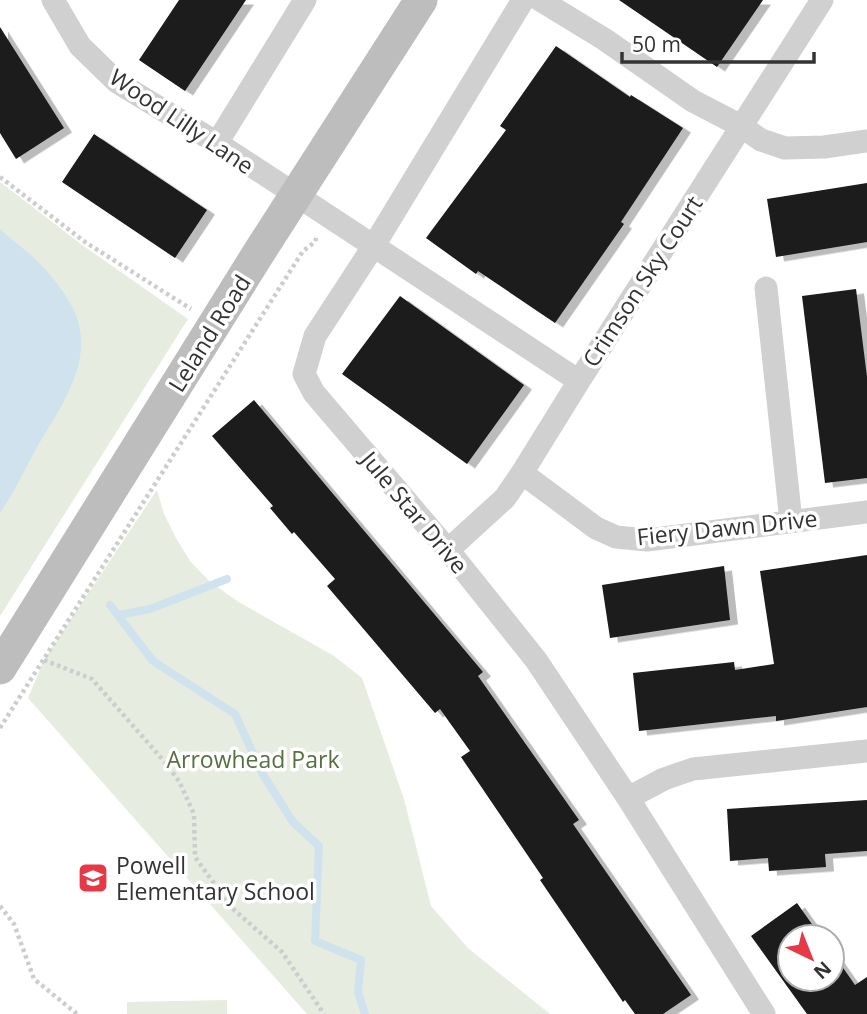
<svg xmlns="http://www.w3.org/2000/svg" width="867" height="1014" font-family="'Open Sans',sans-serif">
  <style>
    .green { fill: #e6ecdf }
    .water { fill: #cfe2ee }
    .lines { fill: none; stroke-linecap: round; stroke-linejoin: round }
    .stream { stroke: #cfe2ee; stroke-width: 8 }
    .building { fill: #1a1a1a; filter: url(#shadow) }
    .path { stroke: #cdcdcd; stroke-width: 4.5; stroke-dasharray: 3.5 3.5; stroke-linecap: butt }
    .street { stroke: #d0d0d0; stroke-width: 23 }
    .secondary { stroke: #bdbdbd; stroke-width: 33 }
    .labels { text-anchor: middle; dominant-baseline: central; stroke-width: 7; stroke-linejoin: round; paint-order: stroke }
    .street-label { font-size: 23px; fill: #333; stroke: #fff }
    .park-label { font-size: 23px; fill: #56703f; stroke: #fff }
    .poi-label { font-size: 23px; fill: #333; stroke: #fff; text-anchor: start }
  </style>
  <defs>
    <filter id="shadow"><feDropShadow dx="8" dy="4.5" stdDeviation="0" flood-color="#0004"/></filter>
  </defs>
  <rect width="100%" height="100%" fill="#fff"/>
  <path class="green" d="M 0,182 L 85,247 L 188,319 L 0,616 Z
    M 157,490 L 164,514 L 176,538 L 190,561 L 208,580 L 237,601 L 334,656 L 362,678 L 404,799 L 431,906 L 469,949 L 550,1014 L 307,1014 L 28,698 L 44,660 Z
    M 227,1000 L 227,1014 L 127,1014 L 127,1002 Z"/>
  <path class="water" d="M 0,229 C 10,239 22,247 33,257 C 46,269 61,287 70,303 C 100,354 63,403 37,447 C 25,469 14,493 0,513 Z"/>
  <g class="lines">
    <path class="stream" d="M 110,605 L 153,661 L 235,714 L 262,773 L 293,822 L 319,846 L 315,941 L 361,960 L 358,992 L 365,1014
      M 119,615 L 150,609 L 227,579"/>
  </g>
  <path class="building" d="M 179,0 L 246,0 L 185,91 L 139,60 Z
    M 619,0 L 763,0 L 717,67 Z
    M 0,27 L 64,128 L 16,159 L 0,133 Z
    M 556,46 L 630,97 L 631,95 L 683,128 L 621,222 L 624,224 L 555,323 L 478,271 L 476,274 L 426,238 L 506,130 L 500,126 Z
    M 94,134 L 207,210 L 175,258 L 62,182 Z
    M 867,183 L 867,242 L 776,257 L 767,199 Z
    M 856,289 L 867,377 L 867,478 L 825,483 L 802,296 Z
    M 400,296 L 524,385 L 467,464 L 342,374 Z
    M 254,400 L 483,672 L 478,676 L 579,820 L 573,824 L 691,995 L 663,1014 L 635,1014 L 625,1000 L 623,1002 L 540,880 L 543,878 L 461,757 L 470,751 L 440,709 L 435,713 L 327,586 L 335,579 L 294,532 L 292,534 L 270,508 L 273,506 L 212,436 Z
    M 867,555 L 867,707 L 776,721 L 776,716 L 639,731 L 633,673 L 734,662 L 735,670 L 774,664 L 760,571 Z
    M 724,566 L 730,620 L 610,638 L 602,585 Z
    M 867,800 L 867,851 L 825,854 L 826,867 L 769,871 L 768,858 L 730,861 L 727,809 Z
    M 797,903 L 821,937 L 790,937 L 790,979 L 832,979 L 832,952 L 855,985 L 867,977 L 867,1014 L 807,1014 L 751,936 Z"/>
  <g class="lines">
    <path class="path" d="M 0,177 L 85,242 L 191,309
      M 44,660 L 92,679 L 163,760 L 179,781 L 194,814 L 195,857 L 232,908 L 282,952 L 324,1014
      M 0,728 L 303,251 L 315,242 L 317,235
      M 0,906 L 14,924 L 34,979 L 77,1014"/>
    <path class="street" d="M 53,0 L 80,46 L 117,82 L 217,143 L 579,381
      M 523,0 L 373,247 L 315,336 L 304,374 L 314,393 L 448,550 L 536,660 L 628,798 L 764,1014
      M 540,0 L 604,39 L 693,101 L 741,126 L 761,140 L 785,148 L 824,147 L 867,141
      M 217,143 L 305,0
      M 766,288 L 791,521
      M 522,473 L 596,528 L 616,537 L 647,540 L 867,512
      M 448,550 L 505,498 L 522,473 L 579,381 L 822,0
      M 628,798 L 664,779 L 693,769 L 867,751"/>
    <path class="secondary" d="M 0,668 L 258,254 L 421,0"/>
  </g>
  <defs>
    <g id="school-square" transform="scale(1.575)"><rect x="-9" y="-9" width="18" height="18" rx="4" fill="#e63946" stroke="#fff"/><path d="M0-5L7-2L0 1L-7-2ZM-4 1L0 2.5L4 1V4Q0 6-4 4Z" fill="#fff"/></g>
  </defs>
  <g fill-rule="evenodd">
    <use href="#school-square" x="93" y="878"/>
  </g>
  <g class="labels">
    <g class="street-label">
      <text transform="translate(182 121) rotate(34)">Wood Lilly Lane</text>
      <text transform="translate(642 281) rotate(-57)">Crimson Sky Court</text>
      <text transform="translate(209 333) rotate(-58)">Leland Road</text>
      <text transform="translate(415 512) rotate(50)">Jule Star Drive</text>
      <text transform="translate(727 527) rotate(-6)">Fiery Dawn Drive</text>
    </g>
    <g class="park-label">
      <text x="253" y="759">Arrowhead Park</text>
    </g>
    <g class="poi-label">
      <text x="116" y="865">Powell<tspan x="116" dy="26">Elementary School</tspan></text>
    </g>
  </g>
  <g transform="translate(811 958) rotate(137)"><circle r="33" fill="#ffffff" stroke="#adadad" stroke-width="2"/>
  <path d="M0-5L12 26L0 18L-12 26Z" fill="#e63946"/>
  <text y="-10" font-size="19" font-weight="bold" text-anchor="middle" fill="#333333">N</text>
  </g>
  <path d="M622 52v10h192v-10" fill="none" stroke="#333333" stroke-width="3.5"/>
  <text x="632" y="52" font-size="21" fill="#333333" stroke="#ffffff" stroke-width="5" paint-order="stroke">50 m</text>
</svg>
